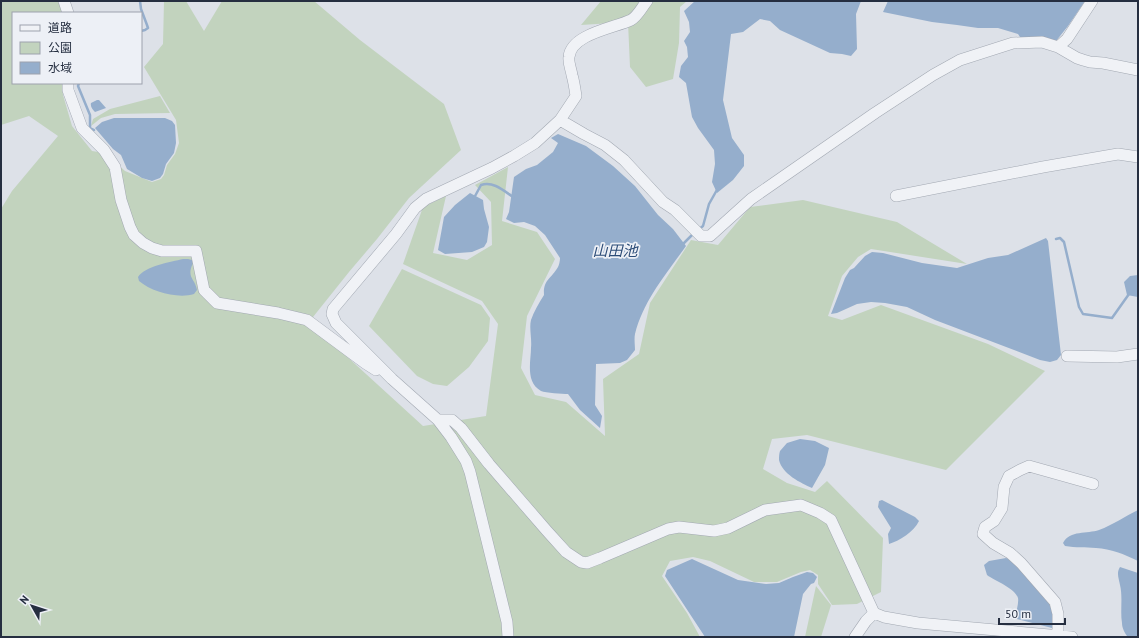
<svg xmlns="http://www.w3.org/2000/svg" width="1139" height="638" font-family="'PT Sans','Noto Sans JP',sans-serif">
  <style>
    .green { fill: #c2d3be }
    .water { fill: #95aecc }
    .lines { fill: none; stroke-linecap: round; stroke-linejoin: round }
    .stream { stroke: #95aecc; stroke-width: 2.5 }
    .minor-casing { stroke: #a2a8b2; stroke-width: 12 }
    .minor { stroke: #f0f2f6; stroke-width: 11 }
    .labels { text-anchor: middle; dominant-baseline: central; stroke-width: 3.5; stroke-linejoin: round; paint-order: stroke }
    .water-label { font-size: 15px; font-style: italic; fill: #2c4c77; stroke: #edf0f6 }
  </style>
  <rect width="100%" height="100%" fill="#dde1e8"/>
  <path class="green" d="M 1,1 L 59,1 L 63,13 L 13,13 L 13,83 L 62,83 L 63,95 L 72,126 L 92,151 L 105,153 L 125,171 L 152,182 L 161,179 L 164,175 L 167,165 L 175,154 L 179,143 L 176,120 L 144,67 L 163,44 L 164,1 L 186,1 L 204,31 L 222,1 L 314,1 L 360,40 L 444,104 L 461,150 L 409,198 L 377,239 L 349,272 L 309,322 L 423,426 L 486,416 L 498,324 L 482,301 L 403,264 L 423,207 L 446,196 L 433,253 L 467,260 L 492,245 L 491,202 L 475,185 L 508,167 L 502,221 L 537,232 L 555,259 L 527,316 L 521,368 L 535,395 L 566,402 L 605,436 L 603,379 L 639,354 L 650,303 L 691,240 L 718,245 L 750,207 L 803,200 L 897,222 L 967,264 L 871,249 L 858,257 L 842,276 L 828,316 L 842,320 L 881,305 L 988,344 L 1045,371 L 946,470 L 807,435 L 772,439 L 763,469 L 787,483 L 815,492 L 827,481 L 883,538 L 881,592 L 857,604 L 832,605 L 818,584 L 818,575 L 810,570 L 801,572 L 777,582 L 754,582 L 710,561 L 693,557 L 670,561 L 662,576 L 687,613 L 700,637 L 1,637 L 1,209 L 12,191 L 58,136 L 29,116 L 1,125 Z
    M 601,1 L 687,1 L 680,7 L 679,43 L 673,79 L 646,87 L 630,67 L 628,22 L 581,25 Z
    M 160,96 L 170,113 L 115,114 L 101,118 L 91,126 L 93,119 L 110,109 Z
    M 402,269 L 481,305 L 490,318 L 488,341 L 469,367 L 447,386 L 433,384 L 417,376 L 369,326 Z
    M 816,586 L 831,605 L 821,637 L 805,637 Z"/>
  <path class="water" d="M 695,1 L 861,1 L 856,14 L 857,49 L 851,56 L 842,54 L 830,53 L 780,30 L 770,21 L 760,19 L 743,32 L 731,34 L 723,100 L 732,138 L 744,155 L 744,166 L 733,180 L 717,193 L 712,182 L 715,164 L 714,150 L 698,128 L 692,117 L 686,83 L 679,77 L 681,66 L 688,57 L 687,47 L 684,41 L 690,32 L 689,22 L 684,11 Z
    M 888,1 L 1085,1 L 1068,26 L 1056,41 L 1020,37 L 1018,34 L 998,28 L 978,28 L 957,25 L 932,22 L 883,12 Z
    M 97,100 L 99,100 L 106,108 L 95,112 C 93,110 90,107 91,103 Z
    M 114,118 L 165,118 L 172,121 L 175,125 L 176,143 L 174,153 L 166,164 L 163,174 L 160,178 L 152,181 L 142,178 L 127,169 L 121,155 L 113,149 L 95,128 L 102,122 Z
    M 558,134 L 586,146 L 613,166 L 635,186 L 658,215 L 673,229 L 686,246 C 667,273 643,301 635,334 C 634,339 635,345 635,350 L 627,360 L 620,363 L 596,364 L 595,405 L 602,416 L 600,428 L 580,410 L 568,394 C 562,394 546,393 541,391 C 525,382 531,361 531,348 C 532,339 529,328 531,320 C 534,311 539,303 544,295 C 543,280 551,279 558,267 C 559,265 560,261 560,258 L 545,235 L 535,226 L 524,222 L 514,223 L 506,219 L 509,212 L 514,177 L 526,169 L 537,165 L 553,152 L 558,143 L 551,138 Z
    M 470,193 L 483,200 L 484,209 L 489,227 L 487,242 L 484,247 L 472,252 L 445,254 L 438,250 L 444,217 L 455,205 Z
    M 1046,238 L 1048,241 L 1061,355 L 1057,360 L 1050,362 L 1040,360 L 935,320 L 907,307 L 885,303 L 871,302 L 857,304 L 837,313 L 831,314 L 845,278 L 850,270 L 854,268 L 865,256 L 872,252 L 883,253 L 922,263 L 957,268 L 988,258 L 1008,255 Z
    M 183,259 L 188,259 L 192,260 L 193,263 C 186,278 195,278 197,290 L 194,294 C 178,299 152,292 139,281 L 138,277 C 145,266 171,262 183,259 Z
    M 1138,275 L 1138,297 L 1127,295 L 1124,282 L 1130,276 Z
    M 800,439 L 815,441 L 829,448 L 825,465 L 812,488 C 801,483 782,474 779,460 C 779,457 779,454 780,451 L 787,443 Z
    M 882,500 L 915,517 L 919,521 C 914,532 899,541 889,544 L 888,534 L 891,528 L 878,507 L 879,501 Z
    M 1138,510 L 1138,561 C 1124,554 1111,549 1096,548 C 1085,547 1076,548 1065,546 L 1063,543 C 1070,530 1087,534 1099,530 C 1113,525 1125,516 1138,510 Z
    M 1006,558 L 1012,560 L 1053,604 L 1055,626 L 1052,628 L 1017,619 L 1016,617 C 1016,611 1019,603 1018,598 C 1015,588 995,581 987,575 L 984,565 L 989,561 Z
    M 692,559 L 738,580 L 766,584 L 779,583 L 793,577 L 807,572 L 813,573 L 817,577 L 814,583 L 811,584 L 803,594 L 794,637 L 705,637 L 665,576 L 667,570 Z
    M 1120,567 L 1138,573 L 1138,637 L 1128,637 C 1125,634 1122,628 1122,623 C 1120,611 1123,597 1120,585 C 1119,579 1116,573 1120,567 Z"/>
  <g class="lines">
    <path class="stream" d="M 140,1 L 141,9 L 147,25 L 148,28 L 145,30 L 141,31
      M 79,83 L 78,86 L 90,115 L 90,128 L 94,130
      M 474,198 L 481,185 C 493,181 503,190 513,197
      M 698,230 L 703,226 L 709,204 L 718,188
      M 1056,239 L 1060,238 L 1064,242 L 1079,307 L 1083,314 L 1112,318 L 1129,294
      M 682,245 L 694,233"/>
    <g class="minor-casing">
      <path id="minor" d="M 64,1 L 68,13
        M 1058,47 L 1067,39 L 1092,1
        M 68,83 L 68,90 L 82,128 L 104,150 L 115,167 L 121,200 L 130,227 L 134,235 L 143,243 L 152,248 L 162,251 L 196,251 L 204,290 L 217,303 L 278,313 L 307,320 L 365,363 L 376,370
        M 560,120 L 584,134 L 605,145 L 624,160 L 663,202 L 675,210 L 701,236 L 710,236 L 751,199 L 875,113 L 933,75 L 960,60 L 1013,43 L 1042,42 L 1058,47 L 1077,58 L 1083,60 L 1090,62 L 1103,63 L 1138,70
        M 896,196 L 1043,167 L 1118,154 L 1138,157
        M 1067,356 L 1117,357 L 1138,354
        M 438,420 L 452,420 L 461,428 L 489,464 L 547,531 L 566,552 L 581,562 L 587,563 L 600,558 L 668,529 L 679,527 L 714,531 L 728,528 L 765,510 L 801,505 L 820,513 L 831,520 L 874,613 L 884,617 L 918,623 L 1072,637
        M 1058,635 L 1058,614 L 1055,602 L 1021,563 L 1010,553 L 993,543 L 983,534 L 985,527 L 994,521 L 1002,508 L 1004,487 L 1009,476 L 1020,470 L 1029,466 L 1093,484
        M 508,637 L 507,622 L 470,472 L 466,461 L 451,437 L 438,420 L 392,379 L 336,323 L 332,314 L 333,309 L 396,234 L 415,208 L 426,199 L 492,168 L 514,156 L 535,143 L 560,120 L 576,96 C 575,89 574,82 572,75 C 571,69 568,62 569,57 C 571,34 614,28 631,20 C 638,16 642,7 647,1
        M 855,637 L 866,621 L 874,613"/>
    </g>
    <use href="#minor" class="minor"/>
  </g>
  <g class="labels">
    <g class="water-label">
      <text x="615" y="250">山田池</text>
    </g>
  </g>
  <rect width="1139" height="638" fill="none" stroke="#252e40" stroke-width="4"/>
  <rect x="12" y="12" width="130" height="72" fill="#edf0f6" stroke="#9da2ad"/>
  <rect x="20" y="25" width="20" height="6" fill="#f0f2f6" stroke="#9da2ad"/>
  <text x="48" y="32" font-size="12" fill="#252e40">道路</text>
  <rect x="20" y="42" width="20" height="12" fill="#c2d3be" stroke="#9da2ad"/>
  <text x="48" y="52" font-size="12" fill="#252e40">公園</text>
  <rect x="20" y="62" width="20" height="12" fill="#95aecc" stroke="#9da2ad"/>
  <text x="48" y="72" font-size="12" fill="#252e40">水域</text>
  <g transform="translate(32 606) rotate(309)" stroke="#edf0f6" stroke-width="3" paint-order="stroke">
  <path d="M0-3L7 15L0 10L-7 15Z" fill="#252e40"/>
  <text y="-6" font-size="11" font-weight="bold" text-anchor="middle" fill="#252e40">N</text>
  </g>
  <path d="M999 618v6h66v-6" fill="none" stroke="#252e40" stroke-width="2"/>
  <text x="1005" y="618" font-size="12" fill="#252e40" stroke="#edf0f6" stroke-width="3" paint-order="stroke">50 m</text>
</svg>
